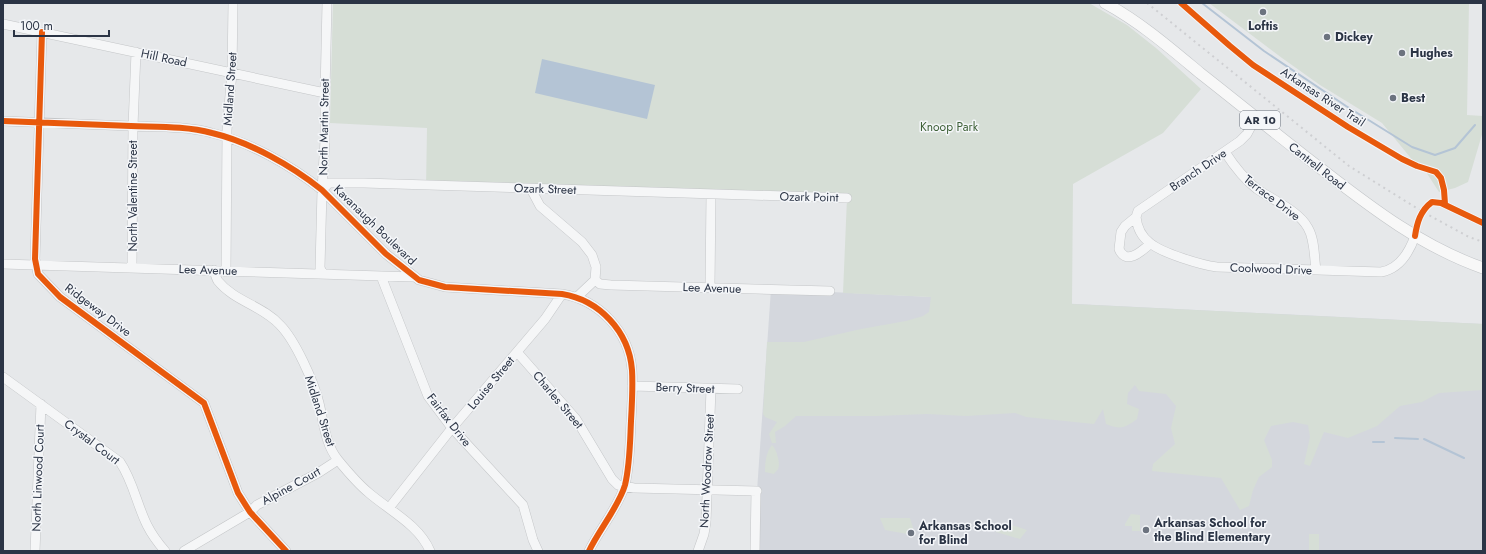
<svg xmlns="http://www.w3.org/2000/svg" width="1486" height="554" font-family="Jost,sans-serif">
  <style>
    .built { fill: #d4d7dd }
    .green { fill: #d6ded6 }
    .water { fill: #b4c4d5 }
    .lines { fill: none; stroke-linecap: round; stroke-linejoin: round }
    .stream { stroke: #b4c4d5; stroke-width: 2 }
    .minor-casing { stroke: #c4c6c8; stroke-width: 10 }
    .major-casing { stroke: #c2c5c8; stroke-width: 12 }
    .minor { stroke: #f5f6f7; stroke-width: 9 }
    .major { stroke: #f8f8f8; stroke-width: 11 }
    .rail { stroke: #cecfd2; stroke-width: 2; stroke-dasharray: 2 4; stroke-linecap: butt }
    .cycleway-casing { stroke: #f4f6f9; stroke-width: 8 }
    .cycleway { stroke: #e8590c; stroke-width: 6 }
    .poi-dot { fill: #6c737f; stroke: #f4f6f9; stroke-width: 1.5 }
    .labels { text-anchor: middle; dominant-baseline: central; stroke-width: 3; stroke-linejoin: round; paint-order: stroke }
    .shield { fill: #f4f6f9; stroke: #676e7b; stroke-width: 1 }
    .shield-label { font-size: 11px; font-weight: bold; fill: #2b3445 }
    .poi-label { font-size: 12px; font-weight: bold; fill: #2b3445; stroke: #f4f6f9; text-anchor: start }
    .street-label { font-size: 12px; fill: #2b3445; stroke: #f4f6f9 }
    .park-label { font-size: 12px; fill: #3f6138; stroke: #f4f6f9 }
  </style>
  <rect width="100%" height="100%" fill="#e6e8ea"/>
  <path class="built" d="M 771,289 L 1483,324 L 1483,551 L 756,551 L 757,491 Z"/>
  <path class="green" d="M 333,3 L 1089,3 L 1127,25 L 1156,48 L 1201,89 L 1163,133 L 1073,184 L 1072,304 L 1483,324 L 1483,390 L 1439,393 L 1422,402 L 1400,406 L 1377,426 L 1348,438 L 1324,432 L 1310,466 L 1304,464 L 1310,437 L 1308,425 L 1293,422 L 1271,426 L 1264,440 L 1272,460 L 1272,467 L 1259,477 L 1253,490 L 1249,506 L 1240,510 L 1221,478 L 1152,471 L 1153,464 L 1175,444 L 1171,428 L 1176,406 L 1166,394 L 1139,391 L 1135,385 L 1128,393 L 1127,404 L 1139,409 L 1137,419 C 1125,428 1120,430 1106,424 L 1103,409 L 1094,424 L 1026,417 L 1015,413 L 966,416 L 927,414 L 877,416 L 796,416 L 785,426 L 775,432 L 776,443 L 772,443 L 769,434 L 777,422 L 765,417 L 763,414 L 767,342 L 804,342 L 861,329 L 906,321 L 923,316 L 929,312 L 931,297 L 843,293 L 847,198 L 426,188 L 427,128 L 330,123 Z
    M 1209,3 L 1469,3 L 1467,115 L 1483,116 L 1483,131 L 1468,182 L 1455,188 L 1439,192 L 1426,172 L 1414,162 L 1382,123 L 1320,85 L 1282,58 Z
    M 772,445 C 776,448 781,464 778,469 C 777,471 775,472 774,474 L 765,472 C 765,463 766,452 772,445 Z
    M 1131,514 L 1140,515 L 1140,531 L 1132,531 L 1132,526 L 1125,526 L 1125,524 Z
    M 880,518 L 910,518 L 914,531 L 913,535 L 885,530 Z
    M 1009,524 L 1027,530 L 1020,539 L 996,532 L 995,527 Z
    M 1309,534 L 1319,534 L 1319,551 L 1309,551 Z"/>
  <path class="water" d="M 542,59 L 655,85 L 647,119 L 535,93 Z"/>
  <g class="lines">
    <path class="stream" d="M 1202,3 L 1264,51 L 1346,106 L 1412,147 L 1435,155 L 1455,148 L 1475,125
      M 1395,438 L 1418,439
      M 1424,439 L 1464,458
      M 1373,442 L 1384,442"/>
    <g class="minor-casing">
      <path id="minor" d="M 3,24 L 325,93
        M 42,32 L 35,259 L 38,274 L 60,297 L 204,403 L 238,493 L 250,512 L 286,551
        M 3,121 C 45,123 88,124 131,126 C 157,127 186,126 212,133 C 250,142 292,166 322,190 L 386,254 L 419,280 L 445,287 L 562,294 C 599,300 629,331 632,370 C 633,387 632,404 631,421 C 630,442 630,464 625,485 C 619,506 599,530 589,551
        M 1225,152 C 1234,166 1244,179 1257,189 C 1273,200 1299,211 1308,228 C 1315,240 1314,257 1316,270
        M 531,189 L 540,206 L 582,242 L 592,255 L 596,267 L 595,280 L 577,297
        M 322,190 L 329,183 L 364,183 L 847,198
        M 1136,217 C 1137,227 1142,237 1150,243 C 1162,253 1201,265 1217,267 L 1381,272 C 1399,269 1409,253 1415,236
        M 1150,244 C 1142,251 1126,266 1119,249 L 1121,232 L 1125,226 L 1136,217 L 1138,211 L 1240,141 L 1247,134 L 1256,117
        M 3,264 L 414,277
        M 132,268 L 133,126 L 136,52
        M 214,270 C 215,274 216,278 218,281 C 234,301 263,306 280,325 C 295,340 314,382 319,403 C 324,423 325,444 338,460 C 347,471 358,484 369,493 C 390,511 419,525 430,551
        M 226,272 L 227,130 L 232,72 L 233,3
        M 323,274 L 320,268 L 322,190 L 325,140 L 325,93 L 327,3
        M 381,276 L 428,396 L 452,428 L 523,505 L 533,540 L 538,551
        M 595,280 L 600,284 L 611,285 L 830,291
        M 710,287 L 711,194
        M 517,352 L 576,419 L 612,479 L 618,485 L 634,488 L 757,491
        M 3,377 L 120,462 C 133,481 137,505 147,525 C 152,535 158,543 165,551
        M 632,386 L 738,389
        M 389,508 L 452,428 L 545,319 L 562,294
        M 35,551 L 41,404
        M 184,551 L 250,512 L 257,505 L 318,473 L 338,460
        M 698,551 L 704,534 L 706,522 L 711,389
        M 755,551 L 756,491"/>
    </g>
    <g class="major-casing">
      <path id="major" d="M 1105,3 C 1140,22 1170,48 1200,73 C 1241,105 1282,139 1324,171 C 1373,209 1423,247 1483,268"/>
    </g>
    <use href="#minor" class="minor"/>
    <use href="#major" class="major"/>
    <path class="rail" d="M 1147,3 L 1349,166 L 1423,212 L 1469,237 L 1483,242"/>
    <g class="cycleway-casing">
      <path id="cycleway" d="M 1181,3 L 1230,46 L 1253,65 L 1348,127 L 1402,159 L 1417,166 L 1436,172 L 1441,178 L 1444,190 L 1445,204
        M 42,32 L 35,259 L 38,274 L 60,297 L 204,403 L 238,493 L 250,512 L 286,551
        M 3,121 C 45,123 88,124 131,126 C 157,127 186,126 212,133 C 250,142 292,166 322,190 L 386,254 L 419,280 L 445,287 L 562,294 C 599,300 629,331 632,370 C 633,387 632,404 631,421 C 630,442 630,464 625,485 C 619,506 599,530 589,551
        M 1415,236 C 1417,223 1420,211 1432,202 L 1441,203 L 1483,223"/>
    </g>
    <use href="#cycleway" class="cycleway"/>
  </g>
  <g class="poi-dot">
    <circle cx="1263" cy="12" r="4"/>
    <circle cx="1327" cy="37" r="4"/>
    <circle cx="1402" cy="53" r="4"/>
    <circle cx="1393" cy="98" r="4"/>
    <circle cx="1146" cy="530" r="4"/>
    <circle cx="911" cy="533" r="4"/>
  </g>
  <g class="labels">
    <rect class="shield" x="1240" y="111" width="40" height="18" rx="3"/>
    <g class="shield-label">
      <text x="1260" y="120">AR 10</text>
    </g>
    <g class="poi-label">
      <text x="1263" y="26" text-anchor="middle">Loftis</text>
      <text x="1335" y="37">Dickey</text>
      <text x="1410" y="53">Hughes</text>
      <text x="1401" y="98">Best</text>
      <text x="1154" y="523">Arkansas School for<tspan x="1154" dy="14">the Blind Elementary</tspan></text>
      <text x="919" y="526">Arkansas School<tspan x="919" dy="14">for Blind</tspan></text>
    </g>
    <g class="street-label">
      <text transform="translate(164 58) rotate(12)">Hill Road</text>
      <text transform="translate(230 89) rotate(-86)">Midland Street</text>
      <text transform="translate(1323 97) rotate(33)">Arkansas River Trail</text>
      <text transform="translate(324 127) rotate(-89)">North Martin Street</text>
      <text transform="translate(1317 166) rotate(38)">Cantrell Road</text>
      <text transform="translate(1198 170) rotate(-34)">Branch Drive</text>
      <text transform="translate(545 189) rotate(2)">Ozark Street</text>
      <text transform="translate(133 196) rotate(-90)">North Valentine Street</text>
      <text transform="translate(809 197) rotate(1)">Ozark Point</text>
      <text transform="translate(1272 198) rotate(37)">Terrace Drive</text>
      <text transform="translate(375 225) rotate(44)">Kavanaugh Boulevard</text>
      <text transform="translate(1271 269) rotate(2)">Coolwood Drive</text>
      <text transform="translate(208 270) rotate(2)">Lee Avenue</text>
      <text transform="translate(712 288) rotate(2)">Lee Avenue</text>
      <text transform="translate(98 310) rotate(37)">Ridgeway Drive</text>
      <text transform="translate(491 383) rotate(-50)">Louise Street</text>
      <text transform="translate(685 388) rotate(2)">Berry Street</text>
      <text transform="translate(558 400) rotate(50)">Charles Street</text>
      <text transform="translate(320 411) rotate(72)">Midland Street</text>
      <text transform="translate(449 420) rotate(52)">Fairfax Drive</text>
      <text transform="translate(92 442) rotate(37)">Crystal Court</text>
      <text transform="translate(707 471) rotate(-87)">North Woodrow Street</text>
      <text transform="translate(38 478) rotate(-88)">North Linwood Court</text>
      <text transform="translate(291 486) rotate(-29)">Alpine Court</text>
    </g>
    <g class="park-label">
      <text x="949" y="127">Knoop Park</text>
    </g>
  </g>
  <rect width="1486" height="554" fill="none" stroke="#2b3445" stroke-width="8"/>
  <path d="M14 30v6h95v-6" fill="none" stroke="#2b3445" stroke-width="2"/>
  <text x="20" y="30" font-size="12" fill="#2b3445" stroke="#f4f6f9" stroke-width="3" paint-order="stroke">100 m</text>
</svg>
